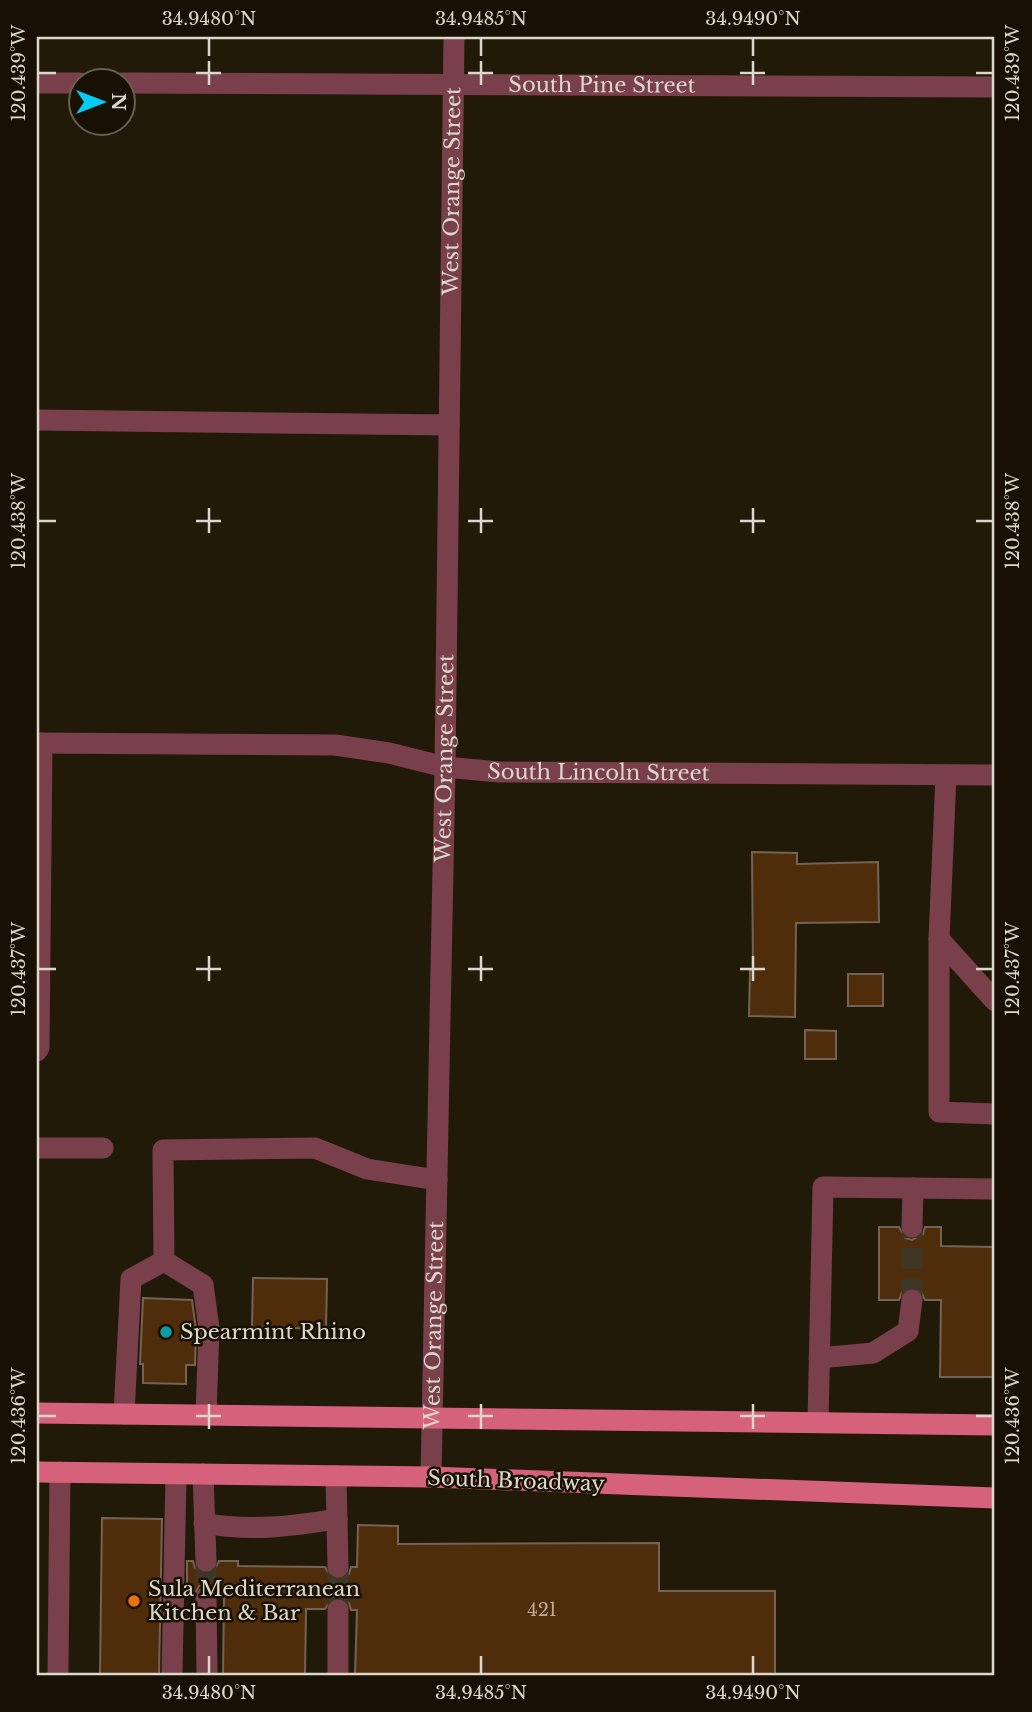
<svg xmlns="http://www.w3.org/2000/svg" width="1032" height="1712" font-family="'Libre Baskerville',serif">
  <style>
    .building { fill: #4f2c0a; stroke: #746355; stroke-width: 2 }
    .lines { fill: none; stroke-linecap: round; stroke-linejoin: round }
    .minor-tunnel { stroke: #3e3626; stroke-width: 21; stroke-dasharray: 21 10; stroke-linecap: butt }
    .minor { stroke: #79404b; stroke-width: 21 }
    .major { stroke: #d6617a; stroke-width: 21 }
    .ticks { fill: none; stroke: #dcd7cc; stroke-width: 2.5 }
    .culture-dot { fill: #0f9aa8; stroke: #181103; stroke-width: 2.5 }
    .food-dot { fill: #e8710a; stroke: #181103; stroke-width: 2.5 }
    .labels { text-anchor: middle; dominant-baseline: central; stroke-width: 5; stroke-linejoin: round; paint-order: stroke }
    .number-label { font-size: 18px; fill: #b9ac9c }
    .street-label { font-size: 21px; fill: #dcd7cc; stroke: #181103 }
    .poi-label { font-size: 21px; fill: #dcd7cc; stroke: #181103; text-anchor: start }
    .neatline { fill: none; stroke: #dcd7cc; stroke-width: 2.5 }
    .ticks-label { font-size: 18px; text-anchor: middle; fill: #dcd7cc }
  </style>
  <rect width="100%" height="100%" fill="#221a09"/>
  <path class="building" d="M 752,852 L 797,853 L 797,864 L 878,862 L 879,922 L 796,923 L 795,1017 L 749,1016 L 750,970 L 753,970 Z
    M 848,974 L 883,974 L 883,1006 L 848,1006 Z
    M 805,1030 L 836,1031 L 836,1059 L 805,1059 Z
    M 879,1227 L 899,1227 L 905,1238 L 912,1240 L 923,1234 L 925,1227 L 941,1227 L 941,1246 L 995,1247 L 995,1377 L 940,1377 L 941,1300 L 925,1300 L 920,1290 L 913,1287 L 902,1292 L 899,1300 L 879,1300 Z
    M 253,1278 L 327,1279 L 326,1329 L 252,1327 Z
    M 143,1298 L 192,1300 L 196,1329 L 195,1365 L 186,1365 L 186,1384 L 143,1383 L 143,1364 L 140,1364 Z
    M 102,1518 L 162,1519 L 159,1675 L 100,1675 Z
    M 358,1525 L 398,1526 L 398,1544 L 659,1543 L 659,1591 L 775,1591 L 775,1675 L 355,1675 L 357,1610 L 351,1610 L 349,1603 L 339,1597 L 331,1599 L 325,1609 L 306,1609 L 305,1675 L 223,1675 L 224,1597 L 219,1597 L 217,1590 L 207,1584 L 199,1586 L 193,1597 L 187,1597 L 187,1561 L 193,1561 L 195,1568 L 206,1574 L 213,1572 L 219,1561 L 238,1561 L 238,1566 L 325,1567 L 331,1578 L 339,1580 L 349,1574 L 351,1567 L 357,1567 Z"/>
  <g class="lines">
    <path class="minor-tunnel" d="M 912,1300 L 912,1227
      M 206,1561 L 206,1597
      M 338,1567 L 338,1610"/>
    <g class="minor">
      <path d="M 37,83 L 80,83"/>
      <path id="s1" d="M 122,83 L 995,87"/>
      <path d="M 37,420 L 449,425"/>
      <path id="s2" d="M 37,743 L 335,745 L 389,753 L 445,767 L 499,772 L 995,775"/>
      <path d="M 946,775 L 939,939 L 939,1112 L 995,1114"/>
      <path d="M 939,939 L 995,1001"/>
      <path d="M 37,1051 L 39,1048 L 42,743"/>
      <path d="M 37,1148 L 103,1148"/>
      <path d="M 912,1227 L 913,1188"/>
      <path d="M 164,1261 L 163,1150 L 315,1148 L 367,1169 L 437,1180"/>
      <path d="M 164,1261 L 203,1285 L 209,1328 L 206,1415"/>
      <path d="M 819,1358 L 873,1353 L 908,1331 L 912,1300"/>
      <path d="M 124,1414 L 131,1279 L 164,1261"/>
      <path d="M 818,1422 L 823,1187 L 995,1189"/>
      <path d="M 203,1474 L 206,1561"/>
      <path d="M 336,1476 L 338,1567"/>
      <path id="s3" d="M 431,1477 L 445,767 L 454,37"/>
      <path d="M 204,1523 C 249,1532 293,1526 337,1519"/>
      <path d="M 206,1597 L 207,1675"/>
      <path d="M 58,1675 L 60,1472"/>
      <path d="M 172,1675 L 176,1474"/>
      <path d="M 338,1675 L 338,1610"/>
    </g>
    <path class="major" d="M 37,1413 L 995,1425
      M 37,1472 L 431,1477 L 995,1498"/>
  </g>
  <path class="ticks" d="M 209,38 L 209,56M 481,38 L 481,56M 753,38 L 753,56M 209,61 L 209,85M 481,61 L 481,85M 753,61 L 753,85M 38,73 L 56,73M 196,73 L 221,73M 468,73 L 493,73M 740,73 L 765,73M 976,73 L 993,73M 209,508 L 209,533M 481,508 L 481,533M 753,508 L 753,533M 38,521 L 56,521M 196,521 L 221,521M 468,521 L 493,521M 740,521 L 765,521M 976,521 L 993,521M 209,956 L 209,981M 481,956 L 481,981M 753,956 L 753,981M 38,969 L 56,969M 196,969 L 221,969M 468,969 L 493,969M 740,969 L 765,969M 976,969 L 993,969M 209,1404 L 209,1429M 481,1404 L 481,1429M 753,1404 L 753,1429M 38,1416 L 56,1416M 196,1416 L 221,1416M 468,1416 L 493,1416M 740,1416 L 765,1416M 976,1416 L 993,1416M 209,1656 L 209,1674M 481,1656 L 481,1674M 753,1656 L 753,1674"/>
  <circle class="culture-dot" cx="166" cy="1332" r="7"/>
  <circle class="food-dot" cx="134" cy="1601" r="7"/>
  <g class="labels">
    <g class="number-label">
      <text x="542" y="1610">421</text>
    </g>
    <g class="street-label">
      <text stroke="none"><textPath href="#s1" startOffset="480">South Pine Street</textPath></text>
      <text stroke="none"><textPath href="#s3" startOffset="1286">West Orange Street</textPath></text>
      <text stroke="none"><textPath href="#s3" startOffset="719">West Orange Street</textPath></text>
      <text stroke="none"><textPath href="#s2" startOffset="564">South Lincoln Street</textPath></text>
      <text stroke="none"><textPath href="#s3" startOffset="152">West Orange Street</textPath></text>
      <text transform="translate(516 1481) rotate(2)">South Broadway</text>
    </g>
    <g class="poi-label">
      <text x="180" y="1332">Spearmint Rhino</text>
      <text x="148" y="1589">Sula Mediterranean<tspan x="148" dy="24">Kitchen &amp; Bar</tspan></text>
    </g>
  </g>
  <rect width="1032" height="1712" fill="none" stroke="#181103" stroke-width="77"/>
  <g transform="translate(102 102) rotate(90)"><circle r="33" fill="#181103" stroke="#666053" stroke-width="2"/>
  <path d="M0-5L12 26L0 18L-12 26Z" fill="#03cbf9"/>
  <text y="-10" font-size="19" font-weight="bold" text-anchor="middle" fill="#dcd7cc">N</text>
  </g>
  <rect x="38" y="38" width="955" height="1636" class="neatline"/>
  <g class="ticks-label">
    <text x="209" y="25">34.9480°N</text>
    <text x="481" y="25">34.9485°N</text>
    <text x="753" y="25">34.9490°N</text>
    <text transform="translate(1013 73) rotate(-90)" y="6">120.439°W</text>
    <text transform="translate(19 73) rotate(-90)" y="6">120.439°W</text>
    <text transform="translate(19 521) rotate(-90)" y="6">120.438°W</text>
    <text transform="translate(1013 521) rotate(-90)" y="6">120.438°W</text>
    <text transform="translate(19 969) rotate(-90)" y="6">120.437°W</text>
    <text transform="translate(1013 969) rotate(-90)" y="6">120.437°W</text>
    <text transform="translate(1013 1416) rotate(-90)" y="6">120.436°W</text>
    <text transform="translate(19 1416) rotate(-90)" y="6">120.436°W</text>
    <text x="209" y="1699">34.9480°N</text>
    <text x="481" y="1699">34.9485°N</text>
    <text x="753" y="1699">34.9490°N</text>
  </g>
</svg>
